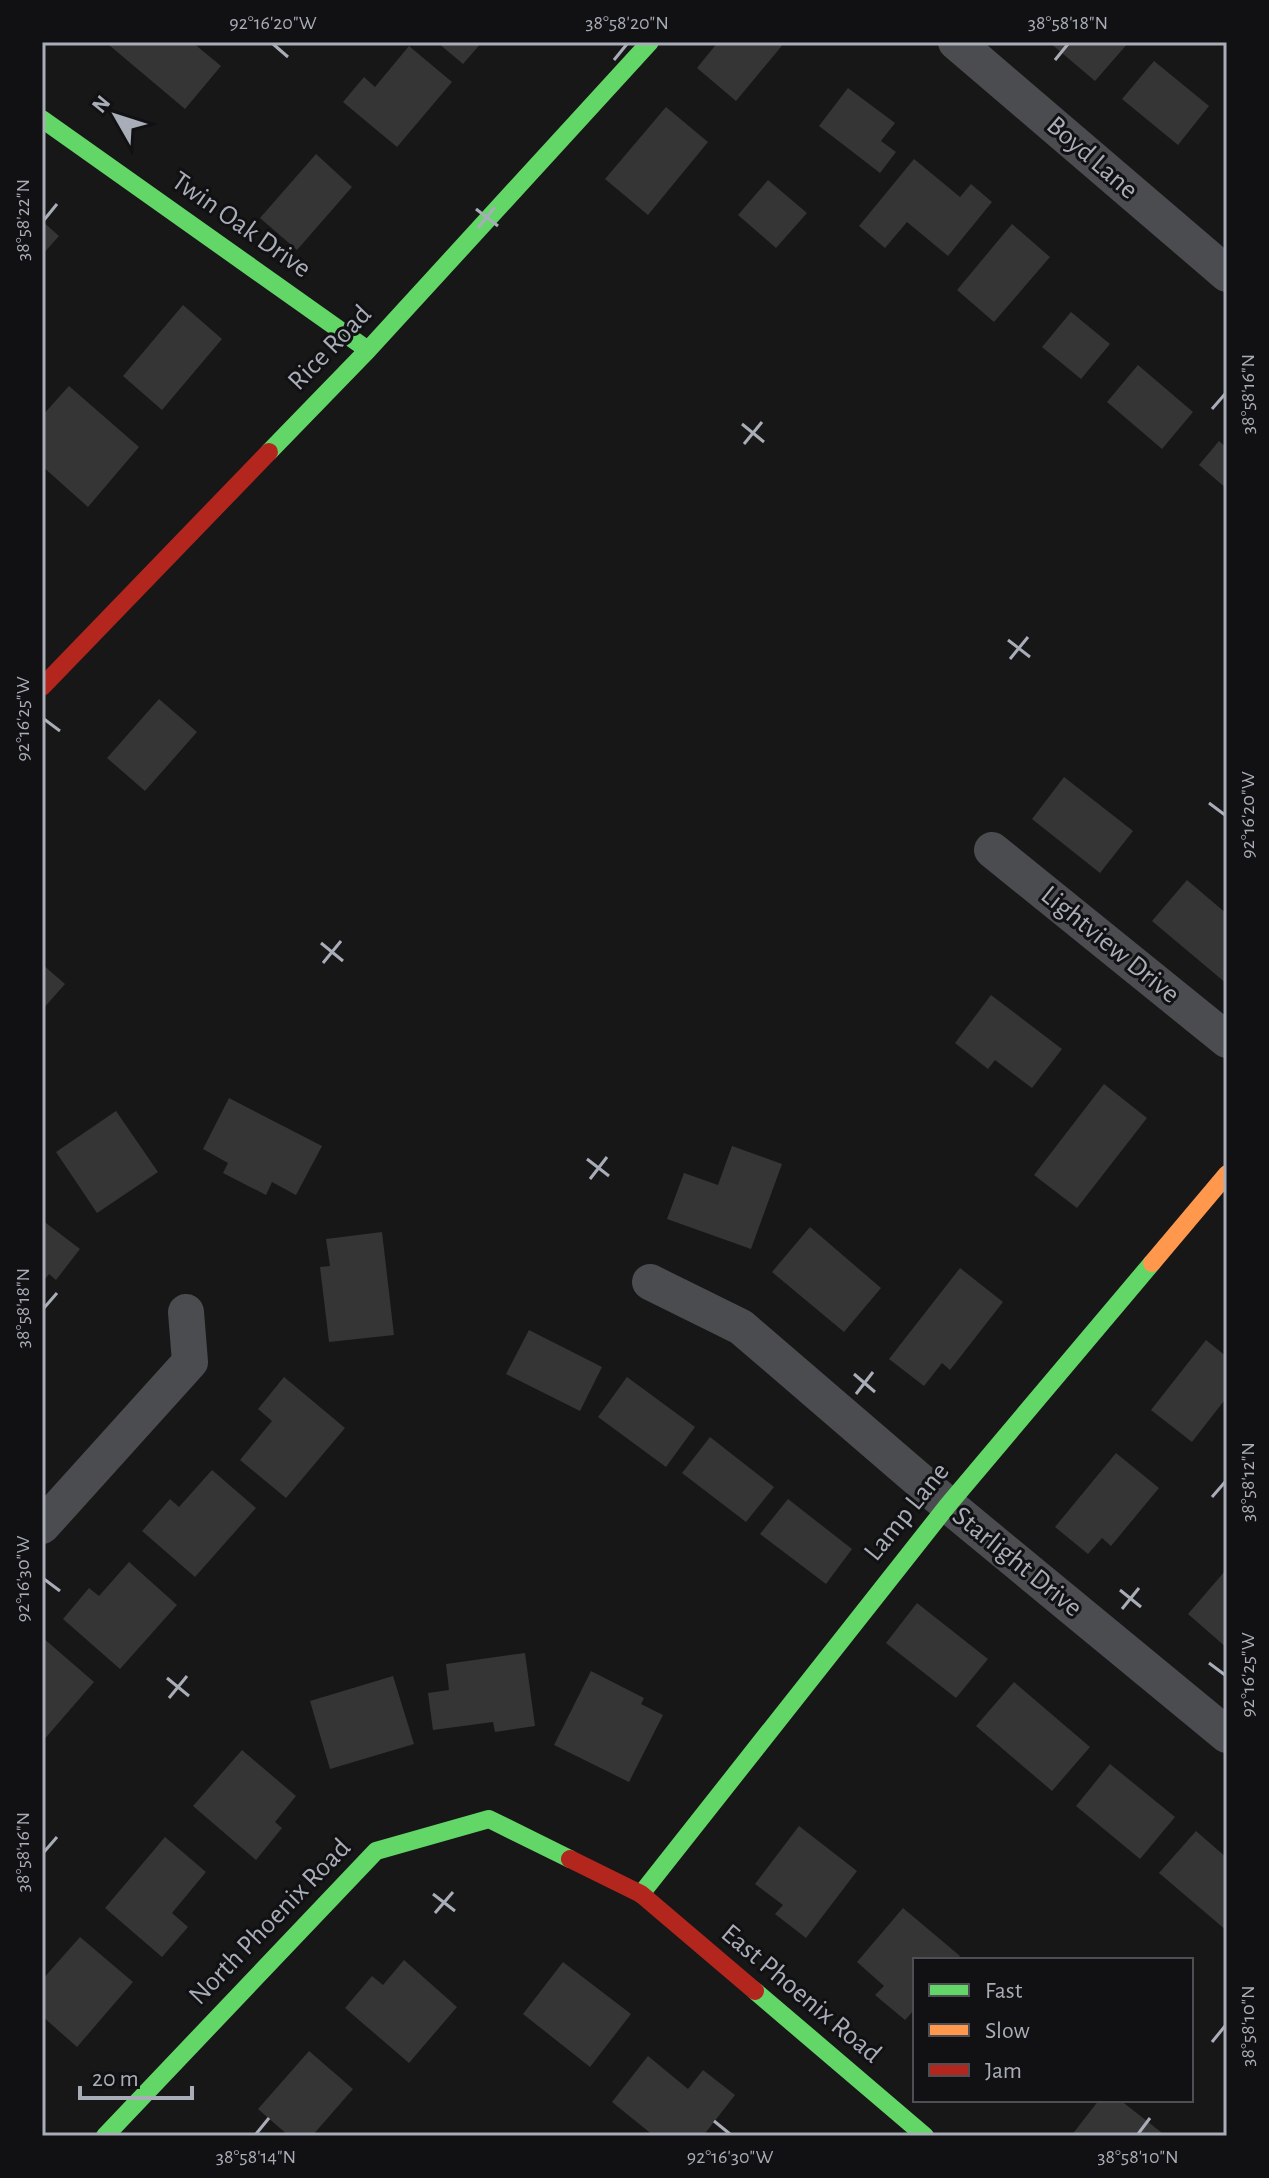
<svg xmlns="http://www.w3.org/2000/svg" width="1269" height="2178" font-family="'Alegreya Sans',sans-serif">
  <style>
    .building { fill: #353536 }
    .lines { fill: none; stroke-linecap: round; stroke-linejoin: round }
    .street { stroke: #4b4c50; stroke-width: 36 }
    .fast { stroke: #63d668; stroke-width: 18 }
    .slow { stroke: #ff974d; stroke-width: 18 }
    .jam { stroke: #b3261e; stroke-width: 18 }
    .ticks { fill: none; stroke: #a8adb8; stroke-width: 3 }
    .labels { text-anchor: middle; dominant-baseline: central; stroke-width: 6; stroke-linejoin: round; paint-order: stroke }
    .street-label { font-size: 28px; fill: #a8adb8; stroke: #111113 }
    .neatline { fill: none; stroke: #a8adb8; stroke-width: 3 }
    .ticks-label { font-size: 20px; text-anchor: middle; fill: #a8adb8 }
  </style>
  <rect width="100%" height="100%" fill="#171717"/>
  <path class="building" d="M 112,42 L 192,42 L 221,66 L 185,109 L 109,45 Z
    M 437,42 L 482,42 L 463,64 Z
    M 718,42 L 785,42 L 736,101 L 697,68 Z
    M 1049,42 L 1129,42 L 1095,81 Z
    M 409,46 L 452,82 L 397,147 L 343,102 L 364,77 L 375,87 Z
    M 1154,61 L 1209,106 L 1178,145 L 1122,99 Z
    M 848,88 L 895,123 L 881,141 L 896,152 L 880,173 L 819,126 Z
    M 666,107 L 708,142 L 648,215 L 605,179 Z
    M 316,154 L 352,187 L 297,250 L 260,218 Z
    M 914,159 L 960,197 L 971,184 L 992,202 L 948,256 L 907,222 L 885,248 L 859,226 Z
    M 768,180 L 807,213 L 776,248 L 738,215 Z
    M 42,221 L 59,236 L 42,255 Z
    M 1012,224 L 1050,257 L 994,322 L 957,290 Z
    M 183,305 L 222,339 L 162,410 L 123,376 Z
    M 1071,312 L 1110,344 L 1081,379 L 1042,347 Z
    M 1138,365 L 1193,412 L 1162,449 L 1107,402 Z
    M 69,386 L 139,447 L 88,507 L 42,466 L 42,416 Z
    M 1219,441 L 1227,448 L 1227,489 L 1199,465 Z
    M 159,699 L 197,732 L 145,791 L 107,758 Z
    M 1064,777 L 1133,831 L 1100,873 L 1032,819 Z
    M 1187,880 L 1227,914 L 1227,984 L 1152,921 Z
    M 42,964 L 65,984 L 42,1010 Z
    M 991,995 L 1062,1049 L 1032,1088 L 995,1060 L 988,1069 L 955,1043 Z
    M 1104,1084 L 1147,1118 L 1077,1208 L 1034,1175 Z
    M 229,1098 L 322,1146 L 296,1195 L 272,1182 L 266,1195 L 223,1173 L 228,1163 L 203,1149 Z
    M 116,1111 L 158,1172 L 97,1213 L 56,1152 Z
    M 732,1146 L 782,1164 L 751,1249 L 667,1219 L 684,1173 L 718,1185 Z
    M 42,1220 L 80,1249 L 56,1280 L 49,1274 L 42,1283 Z
    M 810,1227 L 881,1288 L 844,1332 L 772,1272 Z
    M 382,1232 L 394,1335 L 329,1342 L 320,1267 L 330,1266 L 326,1239 Z
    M 960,1268 L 1003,1302 L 950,1370 L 942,1363 L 924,1386 L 889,1359 Z
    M 529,1330 L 602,1367 L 580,1411 L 506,1374 Z
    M 1206,1340 L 1227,1357 L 1227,1397 L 1192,1442 L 1151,1410 Z
    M 284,1377 L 345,1428 L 286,1498 L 240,1460 L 272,1421 L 258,1409 Z
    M 627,1377 L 695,1427 L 666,1467 L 598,1417 Z
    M 710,1437 L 774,1487 L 746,1522 L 682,1473 Z
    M 1116,1453 L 1159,1488 L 1111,1546 L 1102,1538 L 1088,1554 L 1055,1527 Z
    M 212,1470 L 256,1508 L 195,1577 L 142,1531 L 170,1499 L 179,1507 Z
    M 788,1499 L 852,1549 L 826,1584 L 760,1534 Z
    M 129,1562 L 177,1605 L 120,1669 L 63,1619 L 89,1588 L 99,1596 Z
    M 1225,1571 L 1227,1573 L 1227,1648 L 1188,1614 Z
    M 917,1603 L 988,1659 L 956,1698 L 886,1643 Z
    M 42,1637 L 94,1682 L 42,1742 Z
    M 525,1653 L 535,1726 L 495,1732 L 493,1722 L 433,1730 L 428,1693 L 449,1690 L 446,1664 Z
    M 591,1671 L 644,1698 L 641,1704 L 663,1715 L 629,1782 L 554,1745 Z
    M 393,1676 L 414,1744 L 330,1769 L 310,1701 Z
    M 1014,1682 L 1090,1747 L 1052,1791 L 976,1726 Z
    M 242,1750 L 296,1796 L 275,1822 L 282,1828 L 256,1860 L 193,1806 Z
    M 1110,1764 L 1175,1817 L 1140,1859 L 1076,1806 Z
    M 799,1826 L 857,1871 L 806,1938 L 775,1914 L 783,1905 L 755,1884 Z
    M 1196,1831 L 1227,1858 L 1227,1931 L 1159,1873 Z
    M 165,1837 L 206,1872 L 172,1913 L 188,1927 L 162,1957 L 105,1908 Z
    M 903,1908 L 960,1956 L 957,1960 L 915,1960 L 915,2009 L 905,2020 L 875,1995 L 884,1986 L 857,1962 Z
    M 80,1937 L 133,1982 L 77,2047 L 42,2016 L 42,1980 Z
    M 404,1960 L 457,2007 L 409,2063 L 345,2008 L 372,1976 L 383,1985 Z
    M 563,1962 L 631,2014 L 590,2067 L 523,2014 Z
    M 309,2051 L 353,2089 L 312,2136 L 289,2136 L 258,2109 Z
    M 648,2056 L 688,2089 L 703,2070 L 735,2095 L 703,2136 L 654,2136 L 612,2102 Z
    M 1099,2100 L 1120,2100 L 1166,2136 L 1071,2136 Z"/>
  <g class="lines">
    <path class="street" d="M 956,42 L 1227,274
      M 992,850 L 1227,1040
      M 650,1282 L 741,1327 L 948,1505 L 1227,1735
      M 42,1526 L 190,1362 L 186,1312"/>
    <path class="fast" d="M 42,119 L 368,350
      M 269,452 L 368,350 L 650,42
      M 641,1894 L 948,1505 L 1152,1263
      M 755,1991 L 925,2136
      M 105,2136 L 376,1851 L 489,1819 L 570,1859"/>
    <path class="slow" d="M 1152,1263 L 1227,1174"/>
    <path class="jam" d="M 42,687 L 269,452
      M 570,1859 L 641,1894 L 755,1991"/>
  </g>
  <path class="ticks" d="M 273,44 L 288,57M 614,60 L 627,44M 1055,60 L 1068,44M 476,209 L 498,226M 44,220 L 57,204M 478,228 L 495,207M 1212,409 L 1225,394M 742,424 L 764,442M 744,444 L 762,422M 1008,640 L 1030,657M 1010,659 L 1028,637M 44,719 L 60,731M 1209,803 L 1225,815M 321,943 L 343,961M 323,963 L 341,941M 587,1159 L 609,1176M 590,1179 L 607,1157M 44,1308 L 57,1293M 854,1374 L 875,1392M 856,1394 L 873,1372M 1212,1497 L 1225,1482M 44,1579 L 60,1591M 1120,1590 L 1141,1607M 1122,1609 L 1139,1588M 1209,1663 L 1225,1675M 167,1678 L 189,1696M 169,1698 L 187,1676M 44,1852 L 57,1837M 433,1894 L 455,1911M 435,1913 L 453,1892M 1212,2042 L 1225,2026M 714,2121 L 730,2134M 256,2134 L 269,2118M 1138,2134 L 1150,2118"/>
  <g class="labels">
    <g class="street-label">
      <text transform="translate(1092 158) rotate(41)">Boyd Lane</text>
      <text transform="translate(241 225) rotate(35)">Twin Oak Drive</text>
      <text transform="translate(330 348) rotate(-46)">Rice Road</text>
      <text transform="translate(1110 945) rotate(39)">Lightview Drive</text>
      <text transform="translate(907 1512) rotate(-51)">Lamp Lane</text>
      <text transform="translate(1017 1562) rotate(39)">Starlight Drive</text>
      <text transform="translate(270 1922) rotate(-46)">North Phoenix Road</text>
      <text transform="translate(801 1994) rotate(40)">East Phoenix Road</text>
    </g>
  </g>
  <rect width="1269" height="2178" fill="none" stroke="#111113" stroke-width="88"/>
  <rect x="913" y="1958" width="280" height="144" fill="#111113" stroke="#4d4f55" stroke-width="2"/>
  <rect x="929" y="1984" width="40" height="12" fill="#63d668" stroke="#4d4f55" stroke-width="2"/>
  <text x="985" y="1998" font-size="24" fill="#a8adb8">Fast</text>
  <rect x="929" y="2024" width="40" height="12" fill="#ff974d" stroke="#4d4f55" stroke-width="2"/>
  <text x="985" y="2038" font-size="24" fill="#a8adb8">Slow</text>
  <rect x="929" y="2064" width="40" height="12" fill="#b3261e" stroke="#4d4f55" stroke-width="2"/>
  <text x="985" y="2078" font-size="24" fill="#a8adb8">Jam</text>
  <g transform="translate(116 116) rotate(309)" stroke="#111113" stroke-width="6" paint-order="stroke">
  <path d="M0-6L14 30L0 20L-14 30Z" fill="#a8adb8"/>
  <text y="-12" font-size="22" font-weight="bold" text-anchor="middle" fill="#a8adb8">N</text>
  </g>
  <path d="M80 2086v12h112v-12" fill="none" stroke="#a8adb8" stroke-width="4"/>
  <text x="92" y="2086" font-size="24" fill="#a8adb8" stroke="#111113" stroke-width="6" paint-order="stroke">20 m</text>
  <rect x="44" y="44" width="1181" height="2090" class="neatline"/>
  <g class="ticks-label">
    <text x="273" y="29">92°16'20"W</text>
    <text x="627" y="29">38°58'20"N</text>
    <text x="1068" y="29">38°58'18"N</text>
    <text transform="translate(22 220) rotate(-90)" y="7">38°58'22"N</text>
    <text transform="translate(1247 394) rotate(-90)" y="7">38°58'16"N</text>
    <text transform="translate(22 719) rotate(-90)" y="7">92°16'25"W</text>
    <text transform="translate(1247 815) rotate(-90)" y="7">92°16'20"W</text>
    <text transform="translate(22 1308) rotate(-90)" y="7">38°58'18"N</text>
    <text transform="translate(1247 1482) rotate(-90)" y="7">38°58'12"N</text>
    <text transform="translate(22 1579) rotate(-90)" y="7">92°16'30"W</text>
    <text transform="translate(1247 1675) rotate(-90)" y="7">92°16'25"W</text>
    <text transform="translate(22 1852) rotate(-90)" y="7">38°58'16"N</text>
    <text transform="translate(1247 2026) rotate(-90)" y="7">38°58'10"N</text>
    <text x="256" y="2163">38°58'14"N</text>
    <text x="730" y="2163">92°16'30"W</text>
    <text x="1138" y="2163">38°58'10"N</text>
  </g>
</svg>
